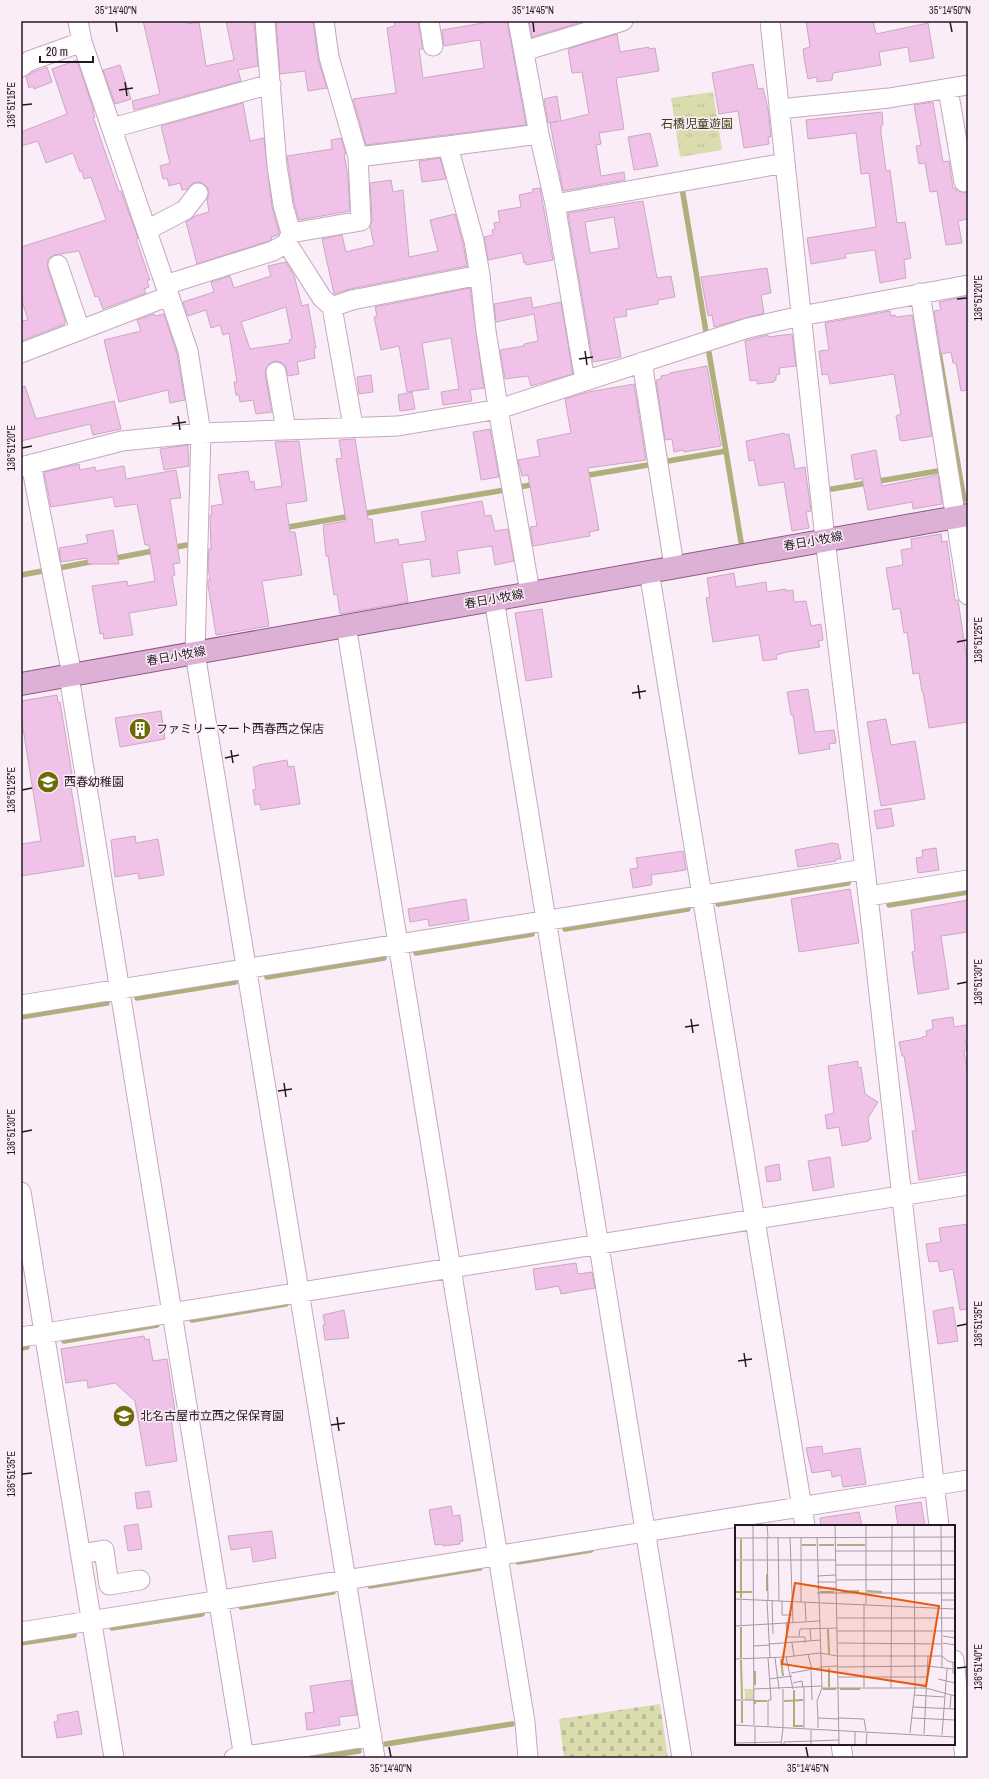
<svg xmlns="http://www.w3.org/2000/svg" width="989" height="1779" font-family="'Archivo Narrow','Noto Sans JP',sans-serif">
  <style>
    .cemetery { fill: url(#cemetery-stones) }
    .park { fill: url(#park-tufts) }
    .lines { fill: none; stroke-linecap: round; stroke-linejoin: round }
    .stream { stroke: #aeaf7a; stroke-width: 5.5 }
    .building { fill: #f0c2e7; stroke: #c9a9c2; fill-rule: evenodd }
    .minor-casing { stroke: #c6a7c0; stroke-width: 21 }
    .major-casing { stroke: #8e5a84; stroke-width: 24 }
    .minor { stroke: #fff; stroke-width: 19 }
    .major { stroke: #ddb1d5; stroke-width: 22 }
    .ticks { fill: none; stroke: #241922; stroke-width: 1.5 }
    .labels { text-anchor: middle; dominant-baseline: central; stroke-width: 3; stroke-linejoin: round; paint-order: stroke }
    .park-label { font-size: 12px; fill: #3c3c12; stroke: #fbedf8 }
    .street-label { font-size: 12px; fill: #241922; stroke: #fbedf8 }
    .poi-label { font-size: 12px; fill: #241922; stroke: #fbedf8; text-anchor: start }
    .inset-river { fill: none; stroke: #aeaf7a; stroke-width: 2 }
    .inset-road { fill: none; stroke: #a598a2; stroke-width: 1 }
    .view { fill: #e8590c; fill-opacity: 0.15; stroke: #e8590c; stroke-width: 2 }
    .inset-edge { fill: none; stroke: #241922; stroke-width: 2 }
    .neatline { fill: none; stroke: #241922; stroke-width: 1.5 }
    .ticks-label { font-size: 10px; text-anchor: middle; fill: #241922 }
  </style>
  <defs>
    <pattern id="cemetery-stones" width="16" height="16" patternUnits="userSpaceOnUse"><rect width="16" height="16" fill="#dadcae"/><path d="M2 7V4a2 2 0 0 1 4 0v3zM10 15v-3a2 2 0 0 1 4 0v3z" fill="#bbbc95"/></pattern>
    <pattern id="park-tufts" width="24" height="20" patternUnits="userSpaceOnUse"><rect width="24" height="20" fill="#dadcae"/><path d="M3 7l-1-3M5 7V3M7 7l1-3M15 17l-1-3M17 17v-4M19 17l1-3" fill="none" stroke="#bbbc95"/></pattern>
  </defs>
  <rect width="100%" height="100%" fill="#fbedf8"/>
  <path class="cemetery" d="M 660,1704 L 668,1758 L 564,1758 L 559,1719 Z"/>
  <path class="park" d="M 713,92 L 722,150 L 680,157 L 671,98 Z"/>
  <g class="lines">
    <path class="stream" d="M 682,188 L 706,332
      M 939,352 L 964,500
      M 709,353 L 726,451
      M 668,461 L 726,451 L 741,542
      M 583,476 L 648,465
      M 519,487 L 537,484
      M 832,489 L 944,470
      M 361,514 L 505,490
      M 283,528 L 351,516
      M 170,548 L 187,545
      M 111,559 L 158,550
      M 59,568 L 95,561
      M 21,575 L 43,571
      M 718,904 L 848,883
      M 889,905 L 968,892
      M 565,929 L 688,909
      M 416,953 L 532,934
      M 267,977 L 384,958
      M 137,998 L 235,982
      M 21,1017 L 107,1003
      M 192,1320 L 286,1304
      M 64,1341 L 157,1325
      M 21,1348 L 27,1347
      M 518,1562 L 591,1550
      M 370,1586 L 480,1568
      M 241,1607 L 333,1592
      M 112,1628 L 202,1614
      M 21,1643 L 74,1635
      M 386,1744 L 512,1724
      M 313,1758 L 359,1751"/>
  </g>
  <path class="building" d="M 143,21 L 187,21 L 187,24 L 199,22 L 206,66 L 234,60 L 226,21 L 254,21 L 258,66 L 238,70 L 241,81 L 134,110 L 132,101 L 160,94 Z
    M 276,21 L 313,21 L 318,59 L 327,88 L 308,91 L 305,71 L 280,74 Z
    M 394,21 L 418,21 L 423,49 L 419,49 L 423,78 L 484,68 L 480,40 L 444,46 L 442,30 L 483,23 L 482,21 L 507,21 L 526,125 L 366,145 L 353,99 L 396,93 L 387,28 L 395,26 Z
    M 529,21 L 585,21 L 532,37 Z
    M 806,21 L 873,21 L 876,34 L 928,23 L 934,58 L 910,62 L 908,47 L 879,52 L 881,65 L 833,73 L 832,80 L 817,82 L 817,77 L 808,79 L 804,58 L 803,49 L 810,47 Z
    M 617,34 L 620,52 L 649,47 L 649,49 L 655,48 L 659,71 L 616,78 L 624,129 L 599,133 L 601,144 L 596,145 L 601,176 L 624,172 L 625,180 L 563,191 L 550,123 L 559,121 L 548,123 L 544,99 L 557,96 L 561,121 L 589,114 L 582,72 L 572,73 L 568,49 Z
    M 77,60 L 94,111 L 93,112 L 95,117 L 93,117 L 119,192 L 121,191 L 138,238 L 136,239 L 150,280 L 147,280 L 149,287 L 144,289 L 146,293 L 103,309 L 98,296 L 95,297 L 79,251 L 54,255 L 48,259 L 48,268 L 65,320 L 65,324 L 21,341 L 21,321 L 28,320 L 21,298 L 21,247 L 106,220 L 91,177 L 84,179 L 82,171 L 80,172 L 73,153 L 46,163 L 38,141 L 21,146 L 21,132 L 67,114 L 52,69 Z
    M 753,64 L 758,89 L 763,88 L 768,109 L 771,137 L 768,137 L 769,144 L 744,148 L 738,111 L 719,114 L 712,73 Z
    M 120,65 L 131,99 L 115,104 L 103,70 Z
    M 47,67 L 52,82 L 34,89 L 33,86 L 29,88 L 26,77 L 33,72 Z
    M 933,102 L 943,162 L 949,161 L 953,188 L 961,192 L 968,192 L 968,219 L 958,221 L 962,243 L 946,245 L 937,191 L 930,192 L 925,163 L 919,164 L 916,146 L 921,145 L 914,105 Z
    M 243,103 L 250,141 L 264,138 L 272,207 L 279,232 L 278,235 L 271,237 L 272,239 L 269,241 L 197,264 L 186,222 L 195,216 L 209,212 L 207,200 L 209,195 L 208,189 L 205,185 L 199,182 L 193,183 L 188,189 L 182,190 L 180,183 L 169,186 L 167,178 L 163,179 L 160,166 L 170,163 L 161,126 Z
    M 882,112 L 883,125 L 881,126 L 881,133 L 886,171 L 890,170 L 897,223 L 905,222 L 911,258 L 904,260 L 906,278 L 880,283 L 875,250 L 845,254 L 846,258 L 811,264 L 807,238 L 876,227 L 869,173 L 861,174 L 856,133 L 808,139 L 806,120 Z
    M 650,133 L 658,166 L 634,170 L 628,137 Z
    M 341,138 L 346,154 L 344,154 L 348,176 L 350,211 L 299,220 L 294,203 L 287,156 L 332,149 L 331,140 Z
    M 440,158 L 446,179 L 422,182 L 419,161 Z
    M 391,180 L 393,192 L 403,190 L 409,257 L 438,251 L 430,220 L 455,214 L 463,243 L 467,266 L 350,289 L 334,294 L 322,239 L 342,235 L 346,252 L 374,245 L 370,226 L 372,220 L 370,183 Z
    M 540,188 L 553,260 L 526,265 L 526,262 L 524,263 L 522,253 L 488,260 L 484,237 L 493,235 L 492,230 L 495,229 L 494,223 L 500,222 L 498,211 L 521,207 L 519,195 L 533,192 L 532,189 Z
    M 643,201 L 657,278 L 671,276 L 675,297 L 658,300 L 658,304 L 626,310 L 627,316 L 614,318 L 621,357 L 593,362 L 568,213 ZM 614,217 L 619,248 L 590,253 L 585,222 Z
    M 286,262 L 294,275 L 302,306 L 308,304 L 316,348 L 314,348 L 315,358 L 297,362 L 299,374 L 288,376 L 285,365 L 280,362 L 275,361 L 269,364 L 266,369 L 265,374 L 272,412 L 256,414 L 253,400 L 240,402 L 239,395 L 236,395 L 234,382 L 237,382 L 229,333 L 223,335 L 220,325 L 211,328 L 206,310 L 188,316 L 183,302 L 214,292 L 211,282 L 230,276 L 234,288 L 271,276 L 268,266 ZM 286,307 L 292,339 L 289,340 L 290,343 L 250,349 L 241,322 Z
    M 767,268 L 771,293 L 761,295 L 764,313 L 714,327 L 712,315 L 708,316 L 701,277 Z
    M 470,288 L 484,388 L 470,390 L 472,401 L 443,405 L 441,392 L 459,389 L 451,338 L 422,343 L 429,389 L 407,392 L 399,346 L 381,350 L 374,317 L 377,316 L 375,307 Z
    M 968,296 L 968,390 L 961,391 L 956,363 L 953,363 L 951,352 L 941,354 L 934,311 L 941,310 L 939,302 Z
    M 531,297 L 533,308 L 561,302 L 573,374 L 531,386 L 528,376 L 505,379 L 500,350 L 524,346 L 524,344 L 538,341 L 534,314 L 496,322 L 494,304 Z
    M 890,311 L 891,316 L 895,315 L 896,317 L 912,315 L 932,436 L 903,441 L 900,440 L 896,416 L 901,414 L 894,374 L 830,384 L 828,374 L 822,375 L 819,351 L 829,350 L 825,323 Z
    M 154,314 L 155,316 L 164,314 L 177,354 L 185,400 L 170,403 L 168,390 L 119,402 L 104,340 L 141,331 L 137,320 Z
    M 792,334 L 796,366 L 779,368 L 780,374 L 776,375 L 776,380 L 774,380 L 774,382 L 757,384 L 757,380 L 750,381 L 745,341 L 768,335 L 768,337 Z
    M 707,366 L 721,446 L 684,452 L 683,450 L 674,452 L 672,439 L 665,440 L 656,380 L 661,379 L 661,376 L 671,374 L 670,373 Z
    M 371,375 L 373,392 L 359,394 L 357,377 Z
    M 634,384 L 646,460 L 588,468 L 599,530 L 589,532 L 590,536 L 533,546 L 530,527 L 537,526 L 528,475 L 522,476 L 518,460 L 540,456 L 537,440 L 571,433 L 565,399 L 588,392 Z
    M 25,386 L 36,419 L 114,401 L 121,429 L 93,435 L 90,424 L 21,441 L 21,387 Z
    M 412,392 L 415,409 L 400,411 L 398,395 Z
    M 490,429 L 499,477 L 481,480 L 473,432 Z
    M 784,433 L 785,435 L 789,434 L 795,469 L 805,467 L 811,511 L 806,512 L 809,528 L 792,531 L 784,482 L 759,486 L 754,460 L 749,461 L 746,441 Z
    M 355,439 L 368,519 L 372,519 L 375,543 L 398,539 L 399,545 L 426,541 L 421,512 L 482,501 L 485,516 L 491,515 L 495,531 L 508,529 L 514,561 L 495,565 L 492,546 L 457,551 L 460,573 L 432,577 L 430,559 L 402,563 L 408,602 L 340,614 L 337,594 L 334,595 L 328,556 L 326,556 L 323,525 L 346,521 L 336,459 L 342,458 L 339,440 Z
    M 299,441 L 307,501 L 286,504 L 290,532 L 295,532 L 302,575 L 262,581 L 269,626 L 216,635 L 208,585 L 208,580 L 210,580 L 208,567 L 209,549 L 211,549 L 210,515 L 212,515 L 211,506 L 223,504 L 218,475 L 248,471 L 250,482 L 254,481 L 255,490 L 282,486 L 275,442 Z
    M 188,445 L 189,466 L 164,470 L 160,449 Z
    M 876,450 L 882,486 L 938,475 L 942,504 L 913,509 L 912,502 L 868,510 L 862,478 L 855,480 L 851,455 Z
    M 79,464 L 80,470 L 95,467 L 96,471 L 124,466 L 126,479 L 176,470 L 181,498 L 170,499 L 180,563 L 173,564 L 175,575 L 172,576 L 177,605 L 129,613 L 133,635 L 104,639 L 103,633 L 100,634 L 92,586 L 127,581 L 128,586 L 155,581 L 149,545 L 145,545 L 137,504 L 115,507 L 113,497 L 51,507 L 44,472 Z
    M 113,530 L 119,564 L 88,564 L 87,558 L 61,562 L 59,548 L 88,543 L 86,535 Z
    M 941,534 L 942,542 L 947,541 L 955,600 L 958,600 L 968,667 L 968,722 L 929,728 L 923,692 L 922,692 L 919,673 L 913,674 L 907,632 L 904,633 L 900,608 L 893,610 L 886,568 L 903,565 L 901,550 L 912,548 L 911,539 Z
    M 734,573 L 736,587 L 766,582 L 767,592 L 786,589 L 786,591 L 793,590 L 794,602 L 806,601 L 811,626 L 821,624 L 823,640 L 818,641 L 820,647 L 787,652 L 776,655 L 777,659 L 763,661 L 759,635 L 713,642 L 706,598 L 710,597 L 707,578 Z
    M 542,609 L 552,677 L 526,681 L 515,613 Z
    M 808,689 L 815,732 L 834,730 L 836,743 L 829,744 L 830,749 L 799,754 L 793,715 L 791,715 L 787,692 Z
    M 57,695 L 58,703 L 60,702 L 72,774 L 69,775 L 84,866 L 21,876 L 21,844 L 41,841 L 21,716 L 21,701 Z
    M 161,711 L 165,739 L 120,747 L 115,718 Z
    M 886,719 L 891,745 L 915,741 L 925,799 L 881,806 L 867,722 Z
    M 287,760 L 288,767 L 294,766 L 300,804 L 261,810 L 260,804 L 255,805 L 253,790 L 256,789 L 253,767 L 258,766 L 258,765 Z
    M 891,808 L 894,826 L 877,829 L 874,811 Z
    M 135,836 L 136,843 L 158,839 L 164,875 L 139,879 L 138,873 L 115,877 L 111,840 Z
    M 833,843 L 838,844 L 841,859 L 836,859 L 836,861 L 798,867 L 795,850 Z
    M 936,848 L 939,870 L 918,873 L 916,858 L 923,857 L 922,850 Z
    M 683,851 L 686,870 L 651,875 L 652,883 L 651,885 L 633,888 L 630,869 L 638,868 L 636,858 Z
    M 850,889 L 859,943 L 799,952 L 791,899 Z
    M 466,899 L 469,920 L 429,926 L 428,919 L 410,922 L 408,909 Z
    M 968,900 L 968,932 L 941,936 L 949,989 L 918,994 L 912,952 L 915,951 L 911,910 Z
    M 953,1017 L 954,1027 L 966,1025 L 968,1039 L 965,1040 L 967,1050 L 964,1051 L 968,1075 L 968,1172 L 919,1180 L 912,1131 L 916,1131 L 904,1056 L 902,1056 L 899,1042 L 922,1038 L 922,1037 L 927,1036 L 926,1031 L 933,1029 L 932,1020 Z
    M 858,1061 L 858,1068 L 861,1067 L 865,1094 L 878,1102 L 868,1118 L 871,1139 L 868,1140 L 869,1141 L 842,1146 L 839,1127 L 827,1129 L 825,1115 L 834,1113 L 828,1066 Z
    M 830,1157 L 834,1187 L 813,1191 L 808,1161 Z
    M 779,1164 L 781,1180 L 767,1182 L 765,1167 Z
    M 968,1224 L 968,1309 L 960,1310 L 953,1269 L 940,1272 L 938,1261 L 929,1262 L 926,1244 L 941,1242 L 939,1228 Z
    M 576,1263 L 578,1274 L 592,1272 L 595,1288 L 561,1294 L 559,1286 L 536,1290 L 533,1269 Z
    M 953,1307 L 958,1341 L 938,1344 L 933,1311 Z
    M 344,1310 L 349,1338 L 325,1340 L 323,1325 L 325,1325 L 323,1315 Z
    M 144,1336 L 145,1340 L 149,1339 L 153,1361 L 167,1359 L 176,1417 L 171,1418 L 177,1461 L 146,1466 L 135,1401 L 115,1383 L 88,1388 L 87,1380 L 66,1383 L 61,1349 Z
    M 822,1446 L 823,1454 L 860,1448 L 866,1484 L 843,1487 L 841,1475 L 832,1477 L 831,1470 L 812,1473 L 806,1448 Z
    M 149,1491 L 152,1507 L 137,1509 L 135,1493 Z
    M 921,1502 L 925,1526 L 898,1526 L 895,1506 Z
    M 451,1506 L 453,1516 L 460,1515 L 463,1541 L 460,1541 L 460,1544 L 443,1546 L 443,1544 L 435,1545 L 429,1510 Z
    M 859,1512 L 862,1526 L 821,1526 L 820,1518 Z
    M 138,1524 L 142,1549 L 128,1551 L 124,1526 Z
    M 272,1531 L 276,1558 L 253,1562 L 251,1547 L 231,1550 L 228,1536 Z
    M 351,1680 L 357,1715 L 339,1717 L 340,1725 L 307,1730 L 305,1713 L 314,1712 L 310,1686 Z
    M 78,1711 L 82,1734 L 57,1738 L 54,1722 L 58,1721 L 57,1715 Z"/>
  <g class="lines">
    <g class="minor-casing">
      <path id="minor" d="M 78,21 L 82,42 L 188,351 L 201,433 L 195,653 L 375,1758
        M 429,21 L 433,46
        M 518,21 L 539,134 L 555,204 L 585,381
        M 770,21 L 825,539 L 865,869 L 939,1526
        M 524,51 L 623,21
        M 21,67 L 29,61 L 82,42
        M 948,89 L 964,182
        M 779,109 L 889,98 L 968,85
        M 112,128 L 271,84
        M 448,146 L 539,134
        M 358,157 L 448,146 L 474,241 L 480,275 L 486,331 L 501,426 L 530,592
        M 555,204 L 785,163
        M 147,230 L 185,210 L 198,193
        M 291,233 L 361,221 L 358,157 L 329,57 L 324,21
        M 287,243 L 322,298 L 332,307 L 353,426
        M 58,265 L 80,330
        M 165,285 L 273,251 L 287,243 L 291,233 L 283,205 L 277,166 L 265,21
        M 920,293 L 968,595
        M 332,307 L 352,300 L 480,275
        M 21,353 L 169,296
        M 642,362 L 674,566
        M 276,372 L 286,430
        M 31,464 L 72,675
        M 21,467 L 122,441 L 201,433 L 398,426 L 499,409 L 748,328 L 801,316 L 968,285
        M 649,571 L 805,1526
        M 494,599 L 682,1758
        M 346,625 L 525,1722 L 528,1758
        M 69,676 L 244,1758
        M 869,896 L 968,880
        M 21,1005 L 865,869
        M 21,1192 L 114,1758
        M 21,1337 L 968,1185
        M 81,1554 L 104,1550 L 109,1585 L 140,1580
        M 21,1632 L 968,1480
        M 954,1660 L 965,1758
        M 841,1744 L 843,1758
        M 234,1758 L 372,1736"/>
    </g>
    <g class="major-casing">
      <path id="major" d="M 21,684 L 968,515"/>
    </g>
    <use href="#minor" class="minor"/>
    <use href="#major" class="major"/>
  </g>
  <path class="ticks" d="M 116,22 L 117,32M 533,22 L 534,32M 950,22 L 952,32M 125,82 L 127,96M 119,90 L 133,88M 22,105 L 32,104M 957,299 L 967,298M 585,351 L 587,365M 579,359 L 593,357M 178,416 L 180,430M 172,424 L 186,422M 22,448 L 32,446M 957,642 L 967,640M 638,685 L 640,699M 632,693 L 646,691M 231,750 L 233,763M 225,758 L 239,755M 22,790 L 32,788M 957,984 L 967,982M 691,1019 L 693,1033M 685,1027 L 699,1025M 284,1083 L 286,1097M 278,1091 L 292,1089M 22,1132 L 32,1130M 957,1326 L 967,1324M 744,1353 L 746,1367M 738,1361 L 752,1359M 337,1417 L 339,1431M 331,1425 L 345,1423M 22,1474 L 32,1473M 957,1668 L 967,1667M 389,1747 L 391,1757M 806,1747 L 808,1757"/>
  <defs>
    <g id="building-disc" transform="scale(1.15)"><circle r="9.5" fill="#6b6a06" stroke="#fbedf8"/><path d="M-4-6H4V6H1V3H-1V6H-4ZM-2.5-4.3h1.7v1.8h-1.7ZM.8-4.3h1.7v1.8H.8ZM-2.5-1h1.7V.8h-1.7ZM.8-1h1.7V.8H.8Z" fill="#fff"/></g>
    <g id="school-disc" transform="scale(1.15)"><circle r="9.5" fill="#6b6a06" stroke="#fbedf8"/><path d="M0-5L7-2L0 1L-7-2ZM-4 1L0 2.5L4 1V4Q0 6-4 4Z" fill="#fff"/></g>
  </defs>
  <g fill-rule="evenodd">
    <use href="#building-disc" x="140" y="729"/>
    <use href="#school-disc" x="48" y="782"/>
    <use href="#school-disc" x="124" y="1416"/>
  </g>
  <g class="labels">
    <g class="park-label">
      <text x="697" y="124">石橋児童遊園</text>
    </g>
    <g class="street-label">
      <text transform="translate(813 541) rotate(-10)">春日小牧線</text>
      <text transform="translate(494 599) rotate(-10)">春日小牧線</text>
      <text transform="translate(176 656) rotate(-10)">春日小牧線</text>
    </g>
    <g class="poi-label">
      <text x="156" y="729">ファミリーマート西春西之保店</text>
      <text x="64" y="782">西春幼稚園</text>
      <text x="140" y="1416">北名古屋市立西之保保育園</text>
    </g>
  </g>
  <g transform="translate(735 1525)">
    <rect width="220" height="220" fill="#fbedf8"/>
    <path d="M 7,164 L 19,164 L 19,175 L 10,175 L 10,166 Z" fill="#dadcae"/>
    <path class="inset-river" d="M 6,14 L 6,34M 67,20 L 81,20M 84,20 L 99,20M 102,20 L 130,20M 6,36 L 6,73M 32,49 L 32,66M 132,66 L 147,67M 0,67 L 17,67M 85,67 L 99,67M 106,67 L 124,66M 6,102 L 6,133M 93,104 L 94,129M 46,134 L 48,151M 6,135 L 7,174M 94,143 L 94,162M 20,146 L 20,160M 88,164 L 101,164M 105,164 L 125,164M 59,165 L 59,201 L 68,201M 7,176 L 7,198M 49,176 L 68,175M 20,179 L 20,176 L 32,176"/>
    <path class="inset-road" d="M 18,0 L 19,200M 32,0 L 33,12M 100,0 L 104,220M 131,0 L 131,79M 206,0 L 207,143M 32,12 L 33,75M 43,12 L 44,76M 55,12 L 58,97M 82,12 L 87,163 L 82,176 L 83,193M 0,13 L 220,12M 101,26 L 220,26M 0,35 L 101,35M 101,40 L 220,40M 82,51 L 101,50M 101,55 L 220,54M 82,57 L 101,57M 82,63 L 101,63M 82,68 L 220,68M 0,74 L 220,84M 6,74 L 6,101M 32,75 L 35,133M 37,75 L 38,109M 207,75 L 220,75M 47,76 L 47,90 L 57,90M 66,77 L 66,12M 70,77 L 71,96M 129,79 L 129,162M 102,93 L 220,93M 51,97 L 52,112 L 70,112 L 70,118M 0,101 L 85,96M 75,103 L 76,116M 102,106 L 220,106M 64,111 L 65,104 L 102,103M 208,111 L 220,113M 57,118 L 59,131M 103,118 L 207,119M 208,118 L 220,120M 34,119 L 86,115M 19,121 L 35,120M 73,129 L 77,145M 51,132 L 58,164M 33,133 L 36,175 L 33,175 L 33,201M 40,133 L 44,164M 0,134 L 51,132 L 85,128 L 102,131 L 207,131 L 213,136 L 220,138M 218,137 L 218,148 L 220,149M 85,142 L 103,141M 103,142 L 193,141 L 218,144M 76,146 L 77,175M 56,148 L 85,143M 103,152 L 193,152M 34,154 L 57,151M 203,154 L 220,158M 58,158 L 67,156 L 68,163M 69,163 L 69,203M 87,163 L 103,163M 103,163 L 191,163 L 220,171M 156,163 L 157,0M 19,164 L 87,161M 48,164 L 48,202M 179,170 L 209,172M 0,175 L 19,175M 178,182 L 220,184M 215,183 L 216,170M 104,193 L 129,194 L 131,206M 177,193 L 220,195M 0,200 L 220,212M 20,202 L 20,220M 83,203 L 83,193 L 104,194M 76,205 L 76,220M 175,208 L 180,163 L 179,0M 189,209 L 193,131M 207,210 L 212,144M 0,218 L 46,217M 46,220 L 48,203M 49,220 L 49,217 L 104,215M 120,220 L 120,207M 131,220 L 132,208"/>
    <path class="view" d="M 60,58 L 204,81 L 191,161 L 47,139 Z"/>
    <rect width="220" height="220" class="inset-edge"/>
  </g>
  <rect width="989" height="1779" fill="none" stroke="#fbedf8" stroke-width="44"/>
  <path d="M40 56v6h53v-6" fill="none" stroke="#241922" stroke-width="2"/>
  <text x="46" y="56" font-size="12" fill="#241922" stroke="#fbedf8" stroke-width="3" paint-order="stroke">20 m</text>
  <rect x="22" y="22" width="945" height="1735" class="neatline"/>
  <g class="ticks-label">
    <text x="116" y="14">35°14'40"N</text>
    <text x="533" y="14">35°14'45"N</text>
    <text x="950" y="14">35°14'50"N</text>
    <text transform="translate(11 105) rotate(-90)" y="4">136°51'15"E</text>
    <text transform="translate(978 298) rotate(-90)" y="4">136°51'20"E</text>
    <text transform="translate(11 448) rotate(-90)" y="4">136°51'20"E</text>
    <text transform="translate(978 640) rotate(-90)" y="4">136°51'25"E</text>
    <text transform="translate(11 790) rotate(-90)" y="4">136°51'25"E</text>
    <text transform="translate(978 982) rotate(-90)" y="4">136°51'30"E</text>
    <text transform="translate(11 1132) rotate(-90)" y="4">136°51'30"E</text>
    <text transform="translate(978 1324) rotate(-90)" y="4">136°51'35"E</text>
    <text transform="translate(11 1474) rotate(-90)" y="4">136°51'35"E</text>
    <text transform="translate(978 1667) rotate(-90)" y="4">136°51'40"E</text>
    <text x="391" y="1772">35°14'40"N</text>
    <text x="808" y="1772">35°14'45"N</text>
  </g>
</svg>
